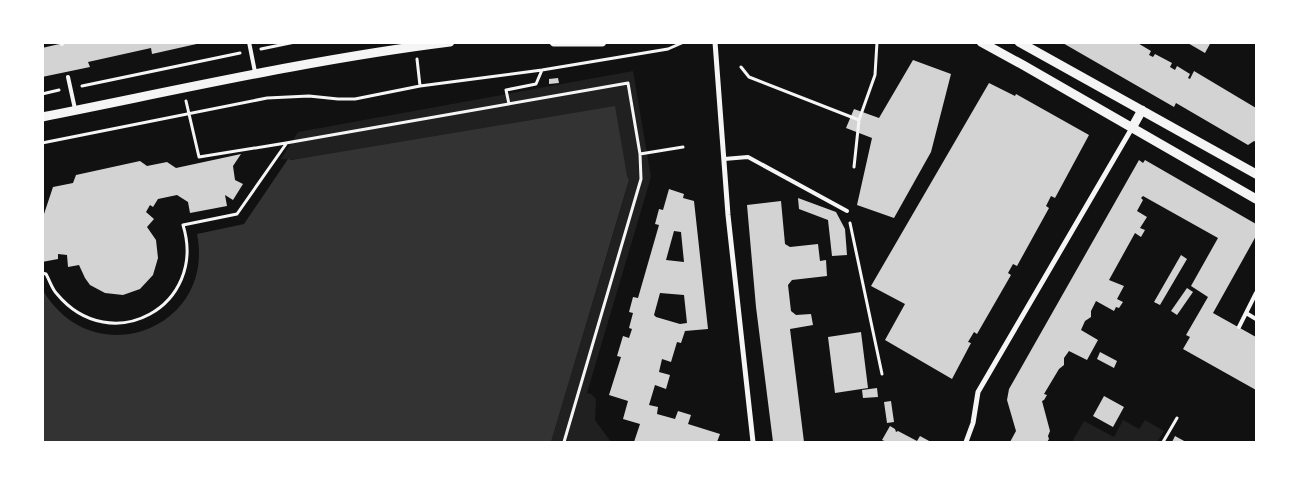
<svg xmlns="http://www.w3.org/2000/svg" width="1299" height="485" font-family="'Titillium Web',sans-serif">
  <style>
    .green { fill: #202020 }
    .water { fill: #333 }
    .building { fill: #d3d3d3; fill-rule: evenodd }
    .lines { fill: none; stroke-linecap: round; stroke-linejoin: round }
    .path { stroke: #f5f5f5; stroke-width: 3 }
    .service { stroke: #f5f5f5; stroke-width: 4 }
    .minor { stroke: #f5f5f5; stroke-width: 5 }
    .tertiary { stroke: #f5f5f5; stroke-width: 9 }
  </style>
  <rect width="100%" height="100%" fill="#111"/>
  <path class="green" d="M 633,71 L 651,177 L 587,393 L 591,394 L 596,399 L 595,420 L 611,442 L 551,442 L 629,181 L 627,176 L 281,159 L 298,132 Z
    M 1123,420 L 1139,429 L 1145,420 L 1164,431 L 1157,442 L 1072,442 L 1084,421 L 1114,437 Z"/>
  <path class="water" d="M 615,106 L 627,176 L 629,180 L 551,442 L 43,442 L 43,292 L 44,292 C 95,375 216,328 197,234 L 244,224 L 288,159 L 292,160 Z"/>
  <path class="building" d="M 68,42 L 201,42 L 201,43 L 152,54 L 151,48 L 88,62 L 90,67 L 42,77 L 42,48 Z
    M 1061,42 L 1136,42 L 1151,51 L 1149,55 L 1153,57 L 1155,54 L 1172,63 L 1170,67 L 1175,70 L 1177,66 L 1190,74 L 1188,78 L 1190,79 L 1194,71 L 1256,108 L 1256,142 L 1254,141 L 1248,145 L 1176,103 L 1174,107 Z
    M 1186,42 L 1211,42 L 1205,53 Z
    M 913,60 L 951,74 L 931,152 L 894,218 L 857,205 L 872,138 L 846,128 L 854,109 L 879,118 Z
    M 558,78 L 559,83 L 549,84 L 549,79 Z
    M 989,83 L 1015,96 L 1016,94 L 1089,135 L 1055,198 L 1051,196 L 1046,206 L 1049,208 L 1017,266 L 1013,264 L 1008,273 L 1011,275 L 977,334 L 974,332 L 968,342 L 971,343 L 952,379 L 885,340 L 905,304 L 871,286 Z
    M 241,154 L 233,166 L 235,180 L 243,184 L 233,200 L 225,195 L 227,206 L 190,213 L 188,202 L 177,195 L 158,199 L 153,207 L 150,205 L 146,212 L 154,219 L 147,227 L 156,240 L 158,258 L 153,275 L 140,289 L 123,295 L 105,293 L 90,285 L 85,278 L 79,265 L 68,267 L 67,255 L 58,254 L 58,259 L 42,262 L 42,220 L 53,187 L 73,183 L 76,175 L 140,161 L 147,166 L 167,162 L 176,168 Z
    M 1139,160 L 1143,163 L 1145,160 L 1256,224 L 1256,236 L 1213,313 L 1256,337 L 1256,390 L 1183,349 L 1190,337 L 1186,335 L 1208,297 L 1191,286 L 1218,238 L 1143,196 L 1141,198 L 1143,200 L 1137,211 L 1147,217 L 1140,228 L 1145,230 L 1141,237 L 1135,233 L 1109,280 L 1124,286 L 1117,299 L 1123,302 L 1119,308 L 1116,307 L 1114,311 L 1096,301 L 1091,311 L 1091,317 L 1085,321 L 1081,330 L 1098,340 L 1087,360 L 1069,351 L 1064,358 L 1064,365 L 1059,369 L 1044,394 L 1047,395 L 1044,400 L 1042,401 L 1050,431 L 1048,436 L 1049,439 L 1047,442 L 1010,442 L 1016,431 L 1007,400 L 1009,389 Z
    M 669,189 L 684,194 L 683,198 L 694,201 L 708,329 L 685,331 L 681,343 L 677,342 L 671,362 L 662,359 L 659,372 L 670,375 L 666,389 L 655,385 L 649,405 L 658,407 L 657,414 L 675,419 L 678,411 L 691,415 L 688,424 L 720,434 L 717,442 L 634,442 L 640,424 L 623,419 L 628,401 L 609,395 L 621,357 L 617,356 L 623,336 L 629,338 L 632,329 L 629,328 L 633,313 L 629,312 L 633,297 L 638,298 L 659,225 L 655,224 L 659,209 L 663,210 ZM 674,231 L 681,232 L 684,262 L 666,260 ZM 660,293 L 684,295 L 687,323 L 680,324 L 656,317 L 654,315 Z
    M 798,198 L 836,212 L 845,229 L 847,255 L 832,256 L 828,220 L 799,209 Z
    M 781,201 L 785,244 L 790,247 L 818,244 L 820,261 L 826,260 L 827,276 L 792,280 L 788,285 L 791,311 L 796,315 L 811,314 L 813,325 L 790,329 L 804,442 L 773,442 L 756,307 L 747,205 Z
    M 1181,255 L 1187,259 L 1160,305 L 1154,302 Z
    M 1187,288 L 1193,292 L 1177,315 L 1171,311 Z
    M 861,332 L 868,388 L 835,393 L 828,337 Z
    M 1100,352 L 1117,361 L 1114,368 L 1097,359 Z
    M 877,388 L 878,397 L 863,398 L 862,390 Z
    M 1104,396 L 1124,407 L 1113,427 L 1093,416 Z
    M 891,401 L 894,422 L 887,423 L 884,402 Z
    M 890,426 L 895,429 L 896,432 L 898,431 L 917,441 L 920,436 L 931,442 L 887,442 L 882,440 Z
    M 1175,436 L 1186,442 L 1172,442 Z"/>
  <g class="lines">
    <path class="path" d="M 261,49 L 295,42
      M 417,59 L 420,86
      M 741,67 L 749,77 L 859,120
      M 82,86 L 240,53
      M 42,94 L 59,90
      M 186,101 L 199,157 L 286,143 L 628,83 L 640,154 L 641,179 L 564,442
      M 509,104 L 506,90 L 536,84 L 542,70
      M 42,143 L 267,98 L 309,96 L 338,99 L 355,99 L 420,86 L 542,70 L 668,49 L 684,42
      M 640,154 L 683,147
      M 854,167 L 859,120 L 875,75 L 877,42
      M 850,223 L 882,374
      M 42,273 L 46,274 C 50,281 52,289 57,294 C 111,359 208,306 183,225 L 237,214 L 286,144
      M 1163,442 L 1177,418"/>
    <path class="service" d="M 61,42 L 62,44
      M 249,42 L 255,72
      M 68,77 L 75,109
      M 724,159 L 748,157 L 847,211
      M 1246,313 L 1256,319
      M 1239,327 L 1256,293"/>
    <path class="minor" d="M 715,42 L 728,215 L 753,442
      M 966,442 L 973,423 L 978,392 L 1132,128"/>
    <path class="tertiary" d="M 554,42 L 602,42
      M 981,42 L 1023,65 L 1256,199
      M 1019,42 L 1256,174
      M 42,117 C 178,90 313,59 450,42
      M 1132,128 L 1142,110"/>
  </g>
  <rect width="1299" height="485" fill="none" stroke="#ffffff" stroke-width="88"/>
</svg>
